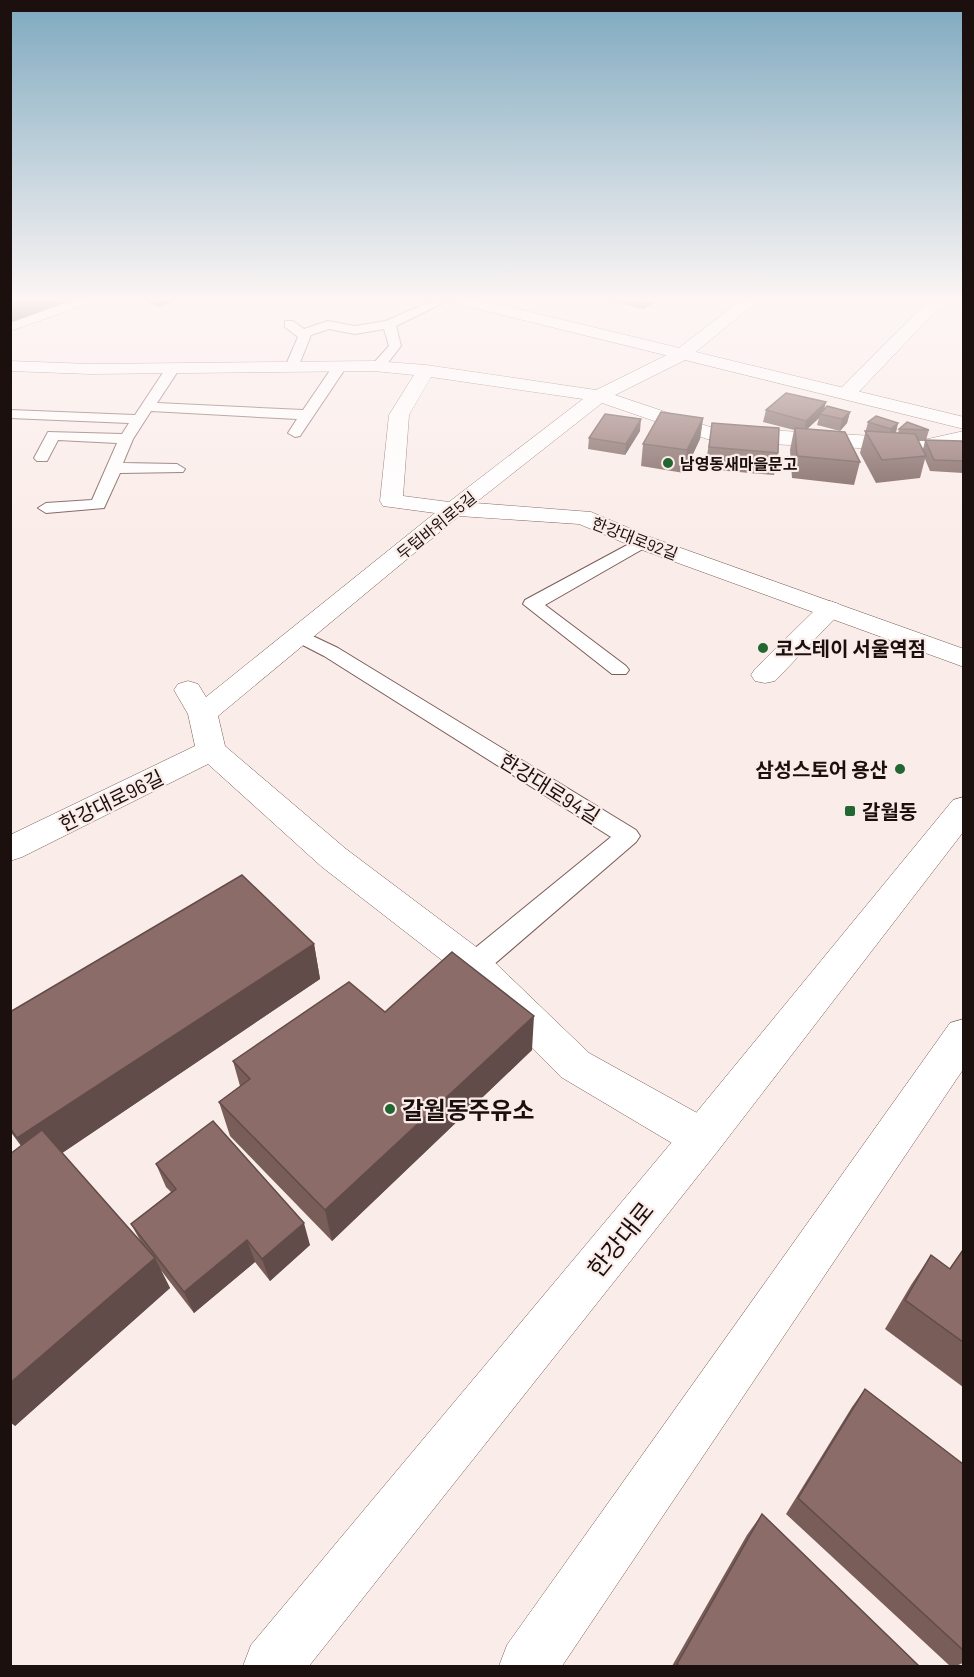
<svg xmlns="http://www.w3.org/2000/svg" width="974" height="1677" font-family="Barlow,'Noto Sans KR',sans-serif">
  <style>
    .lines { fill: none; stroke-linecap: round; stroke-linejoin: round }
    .service-casing { stroke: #7b5c58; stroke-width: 2 }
    .pedestrian-casing { stroke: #7b5c58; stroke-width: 1 }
    .minor-casing { stroke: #7b5c58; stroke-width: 1 }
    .secondary-casing { stroke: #7b5c58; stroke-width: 1 }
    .primary-casing { stroke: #7b5c58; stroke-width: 1 }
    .service { fill: #fff; fill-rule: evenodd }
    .pedestrian { fill: #fff; fill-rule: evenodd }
    .minor { fill: #fff; fill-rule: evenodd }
    .secondary { fill: #fff; fill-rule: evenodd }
    .primary { fill: #fff; fill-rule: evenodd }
    .wall { fill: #785d59; fill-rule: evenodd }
    .shaded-wall { fill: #624c49 }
    .building { fill: #8c6c68; stroke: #624c49; stroke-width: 1.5 }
    .poi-dot { fill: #226732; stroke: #faece9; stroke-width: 2 }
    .labels { text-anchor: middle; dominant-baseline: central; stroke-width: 4.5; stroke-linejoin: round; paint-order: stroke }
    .far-poi-label { font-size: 16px; font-weight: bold; fill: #1c100e; stroke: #faece9; text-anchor: start }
    .far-street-label { font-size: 16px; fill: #1c100e; stroke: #faece9 }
    .poi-label { font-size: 20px; font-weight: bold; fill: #1c100e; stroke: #faece9; text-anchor: start }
    .street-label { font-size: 20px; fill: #1c100e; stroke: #faece9 }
    .near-poi-label { font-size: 24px; font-weight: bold; fill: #1c100e; stroke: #faece9; text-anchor: start }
    .near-street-label { font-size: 24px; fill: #1c100e; stroke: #faece9 }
  </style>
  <rect width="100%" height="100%" fill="#faece9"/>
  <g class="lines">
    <g class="service-casing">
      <path id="service" d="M 433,300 L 449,300 L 396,326 L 401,346 L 383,369 L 373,369 L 371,366 L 389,346 L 384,329 L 355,334 L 329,329 L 311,335 L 297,370 L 292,371 L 285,367 L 298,337 L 285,327 L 285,321 L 293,321 L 304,329 L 328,321 L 355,326 L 386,321 Z
        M 340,362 L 347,366 L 300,436 L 295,437 L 288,433 L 297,419 L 151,411 L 133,439 L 123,463 L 177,464 L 185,469 L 183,472 L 120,473 L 104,508 L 46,513 L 38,508 L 46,503 L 92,500 L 117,443 L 58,440 L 47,461 L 37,461 L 34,458 L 48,432 L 122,434 L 129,423 L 10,418 L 10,410 L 135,415 L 168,365 L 173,364 L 180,368 L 157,403 L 303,410 L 335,363 Z
        M 642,537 L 648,538 L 651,542 L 648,546 L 545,605 L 626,666 L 629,670 L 626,674 L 612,674 L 523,604 L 525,600 Z
        M 300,630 L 338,648 L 636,830 L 640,836 L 636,842 L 484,973 L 474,976 L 464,973 L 461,965 L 464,957 L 611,837 L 324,656 L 293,640 L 290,636 L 293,632 Z"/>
    </g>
    <g class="pedestrian-casing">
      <path id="pedestrian" d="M 830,601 L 839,604 L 843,609 L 839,614 L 775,681 L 765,683 L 755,681 L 751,675 L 755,669 L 821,604 Z"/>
    </g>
    <g class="minor-casing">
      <path id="minor" d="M 68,300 L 92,300 L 90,303 L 10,331 L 10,320 Z
        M 741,300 L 759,300 L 687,359 L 615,395 L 710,427 L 928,439 L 964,431 L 964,443 L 928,451 L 746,443 L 707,439 L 602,403 L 475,503 L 591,512 L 650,537 L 964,649 L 964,667 L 634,547 L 579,524 L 459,516 L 218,716 L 225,746 L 346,849 L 487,955 L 589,1053 L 717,1124 L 723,1138 L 717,1152 L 702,1157 L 687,1152 L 561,1077 L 461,975 L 322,867 L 208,764 L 22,857 L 10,861 L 10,835 L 195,746 L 188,714 L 174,690 L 178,684 L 188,681 L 198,684 L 206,697 L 435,513 L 383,506 L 380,501 L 389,415 L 414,375 L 374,371 L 90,374 L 10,371 L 10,361 L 90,364 L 374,361 L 426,365 L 596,390 L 675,351 ZM 431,377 L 583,399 L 449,502 L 403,496 L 409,415 Z
        M 929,300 L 946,300 L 853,398 L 839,398 L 836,394 L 839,390 Z"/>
    </g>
    <g class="secondary-casing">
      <path id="secondary" d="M 452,300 L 481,300 L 964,417 L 964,429 L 454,303 Z"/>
    </g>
    <g class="primary-casing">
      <path id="primary" d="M 964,797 L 964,831 L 717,1152 L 309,1666 L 243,1666 L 251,1645 L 687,1124 L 953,800 Z
        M 964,1019 L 964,1068 L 562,1666 L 499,1666 L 507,1645 L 950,1023 Z"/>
    </g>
    <use href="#service" class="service"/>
    <use href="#pedestrian" class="pedestrian"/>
    <use href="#minor" class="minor"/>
    <use href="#secondary" class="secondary"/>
    <use href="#primary" class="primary"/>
  </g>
  <path class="wall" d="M 140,300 L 178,300 L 159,307 Z
    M 607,300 L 659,300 L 643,309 Z
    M 826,402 L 824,409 L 850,412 L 847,423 L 840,431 L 817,425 L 819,418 L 807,429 L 860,462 L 854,485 L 792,478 L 790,450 L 794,430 L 763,422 L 766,410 Z
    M 703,418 L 700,439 L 684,473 L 641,466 L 643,444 Z
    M 868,422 L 898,423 L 896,433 L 898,433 L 899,429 L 929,430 L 926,440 L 963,444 L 963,473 L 930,471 L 925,459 L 920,478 L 876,483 L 860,453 ZM 918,441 L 925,441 L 923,449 Z
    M 712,423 L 778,453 L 774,475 L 705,469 Z
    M 640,431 L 625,455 L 588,449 L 589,438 Z
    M 314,944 L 320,979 L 62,1153 L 141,1242 L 131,1224 L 171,1192 L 166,1187 L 156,1164 L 310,1245 L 270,1281 L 255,1262 L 194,1313 L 160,1269 L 170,1288 L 15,1426 L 21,1146 L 10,1131 L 10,1012 Z
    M 385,1012 L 532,1050 L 332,1241 L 230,1136 L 219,1102 L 240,1086 L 233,1061 Z
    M 963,1249 L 963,1387 L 885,1329 L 911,1285 L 931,1255 L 949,1269 Z
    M 865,1389 L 963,1464 L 963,1663 L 956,1666 L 950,1666 L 786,1514 L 852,1407 Z
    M 762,1514 L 919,1666 L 672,1666 L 747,1535 Z"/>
  <path class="shaded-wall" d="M 10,300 L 73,300 L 10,323 Z
    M 157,300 L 178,300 L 159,307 Z
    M 644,300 L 659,300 L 643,309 Z
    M 826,402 L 823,413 L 820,414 L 819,418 L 804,432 L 806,421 Z
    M 850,412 L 847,423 L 840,431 L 842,419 Z
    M 703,418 L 700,439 L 684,473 L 687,450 Z
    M 641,419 L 640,431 L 625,455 L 626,444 Z
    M 898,423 L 895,434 L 888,440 L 891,429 Z
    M 314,944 L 320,979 L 37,1170 L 17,1138 Z
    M 534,1016 L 532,1050 L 332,1241 L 325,1210 Z
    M 304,1223 L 310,1245 L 270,1281 L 262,1259 Z
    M 247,1240 L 255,1262 L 194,1313 L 184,1292 Z
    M 155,1258 L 170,1288 L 15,1426 L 10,1422 L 10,1383 Z"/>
  <path class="building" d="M 786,393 L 826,402 L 806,421 L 766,410 Z
    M 827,406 L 850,412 L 842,419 L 820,414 Z
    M 661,412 L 703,418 L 687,450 L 643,444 Z
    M 605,414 L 641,419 L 626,444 L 589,438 Z
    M 876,416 L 898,423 L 891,429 L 868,422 Z
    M 907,422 L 929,430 L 899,429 Z
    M 712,423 L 779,428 L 778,453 L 709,447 Z
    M 795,428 L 845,432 L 860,462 L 797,456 Z
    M 865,431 L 915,434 L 926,456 L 882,460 Z
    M 925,440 L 962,441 L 963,444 L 963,461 L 934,460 Z
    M 242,875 L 314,944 L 17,1138 L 10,1128 L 10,1012 Z
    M 452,952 L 534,1016 L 325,1210 L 219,1102 L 250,1079 L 233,1061 L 349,982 L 385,1012 Z
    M 213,1121 L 304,1223 L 262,1259 L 247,1240 L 184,1292 L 131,1224 L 176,1189 L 156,1164 Z
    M 42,1130 L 155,1258 L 10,1383 L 10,1154 Z
    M 963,1250 L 963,1342 L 905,1300 L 931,1255 L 950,1269 Z
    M 865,1389 L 963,1464 L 963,1650 L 798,1498 Z
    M 762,1514 L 919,1666 L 679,1666 L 677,1664 Z"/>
  <linearGradient id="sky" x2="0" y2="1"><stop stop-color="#7ea9bf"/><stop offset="0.56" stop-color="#fdf6f5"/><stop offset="1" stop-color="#fdf6f5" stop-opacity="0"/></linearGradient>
  <rect width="974" height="535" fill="url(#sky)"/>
  <g class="poi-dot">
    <circle cx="668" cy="463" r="6"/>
    <circle cx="763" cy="648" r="6"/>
    <circle cx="900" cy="769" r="6"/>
    <rect x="844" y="805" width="12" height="12" rx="3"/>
    <circle cx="390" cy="1109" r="6"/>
  </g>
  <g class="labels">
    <g class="far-poi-label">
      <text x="680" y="463">남영동새마을문고</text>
    </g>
    <g class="far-street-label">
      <text transform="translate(436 525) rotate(-39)">두텁바위로5길</text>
      <text transform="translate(635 538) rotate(21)">한강대로92길</text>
    </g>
    <g class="poi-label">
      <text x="775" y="648">코스테이 서울역점</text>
      <text x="888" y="769" text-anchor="end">삼성스토어 용산</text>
      <text x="862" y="811">갈월동</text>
    </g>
    <g class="street-label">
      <text transform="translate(550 788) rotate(32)">한강대로94길</text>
      <text transform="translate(111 800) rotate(-26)">한강대로96길</text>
    </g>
    <g class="near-poi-label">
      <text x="402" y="1109">갈월동주유소</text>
    </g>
    <g class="near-street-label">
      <text transform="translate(620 1239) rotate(-51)">한강대로</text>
    </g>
  </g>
  <rect width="974" height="1677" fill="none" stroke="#1c100e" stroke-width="24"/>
</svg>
